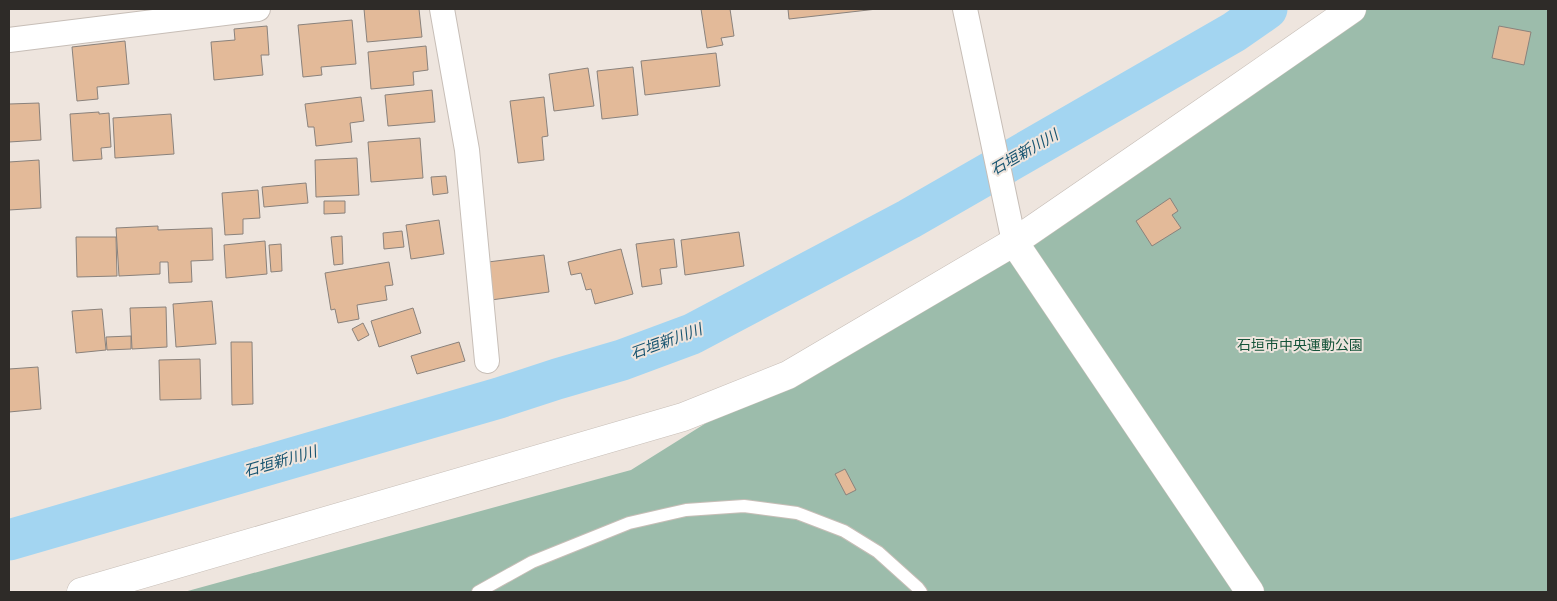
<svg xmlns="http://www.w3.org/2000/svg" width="1557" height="601" font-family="'Titillium Web','Noto Sans JP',sans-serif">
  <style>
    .green { fill: #9cbcab }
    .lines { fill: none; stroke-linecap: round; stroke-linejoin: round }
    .river { stroke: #a3d5f1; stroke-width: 41 }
    .building { fill: #e3ba99; stroke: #8a827c }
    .service-casing { stroke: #c7beb7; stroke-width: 14 }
    .minor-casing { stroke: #c7beb7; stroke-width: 26 }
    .tertiary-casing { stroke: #c7beb7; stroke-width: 29 }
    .service { stroke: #fff; stroke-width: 12 }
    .minor { stroke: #fff; stroke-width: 24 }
    .tertiary { stroke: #fff; stroke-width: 28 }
    .labels { text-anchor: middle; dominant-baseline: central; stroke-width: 4; stroke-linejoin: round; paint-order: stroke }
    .park-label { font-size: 14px; fill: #155339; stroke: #eee5de }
    .water-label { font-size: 15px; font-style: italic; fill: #175470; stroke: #eee5de }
  </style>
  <rect width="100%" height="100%" fill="#eee5de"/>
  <path class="green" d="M 1368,9 L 1548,9 L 1548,592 L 184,592 L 631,470 Z"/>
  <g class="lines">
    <path class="river" d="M 9,540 L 499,398 L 557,379 L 622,360 L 692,334 L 909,219 L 1234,32 L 1267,9"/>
  </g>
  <path class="building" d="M 364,9 L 419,9 L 422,37 L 367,42 Z
    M 701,9 L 730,9 L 734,36 L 721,38 L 723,45 L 707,48 Z
    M 788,9 L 877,9 L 789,19 Z
    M 352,20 L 356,64 L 321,67 L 322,75 L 303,77 L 298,25 Z
    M 267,26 L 269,55 L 261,55 L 263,75 L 214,80 L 211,42 L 235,40 L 234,29 Z
    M 1499,26 L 1531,32 L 1524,65 L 1492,58 Z
    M 125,41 L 129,84 L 97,87 L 98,99 L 77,101 L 72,47 Z
    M 426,46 L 428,70 L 413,72 L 414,85 L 371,89 L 368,52 Z
    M 716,53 L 720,86 L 645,95 L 641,61 Z
    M 633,67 L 638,115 L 602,119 L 597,71 Z
    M 588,68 L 594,106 L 554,111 L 549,74 Z
    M 432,90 L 435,122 L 388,126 L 385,95 Z
    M 361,97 L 364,121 L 350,123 L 352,142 L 316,146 L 314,127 L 308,127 L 305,104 Z
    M 544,97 L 548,136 L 542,137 L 544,160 L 518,163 L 510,101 Z
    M 39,103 L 41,140 L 9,142 L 9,104 Z
    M 99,112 L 99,114 L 109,113 L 111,147 L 101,148 L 102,159 L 73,161 L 70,114 Z
    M 171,114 L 174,154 L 115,158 L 113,118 Z
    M 420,138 L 423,178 L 371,182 L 368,142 Z
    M 357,158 L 359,195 L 316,197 L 315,160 Z
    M 39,160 L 41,208 L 9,210 L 9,162 Z
    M 446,176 L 448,193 L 433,195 L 431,177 Z
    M 306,183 L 308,203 L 264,207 L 262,187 Z
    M 258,190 L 260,218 L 243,219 L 243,234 L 225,235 L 222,193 Z
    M 1170,198 L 1178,211 L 1172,215 L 1181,228 L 1152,246 L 1136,221 Z
    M 324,201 L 345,201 L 345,213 L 324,214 Z
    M 439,220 L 444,254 L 411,259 L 406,225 Z
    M 158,226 L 158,230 L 212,228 L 213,260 L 191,261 L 192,282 L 169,283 L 168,262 L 160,262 L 160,274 L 119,276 L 116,228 Z
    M 402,231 L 404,247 L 384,249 L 383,233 Z
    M 739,232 L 744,266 L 685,275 L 681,240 Z
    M 342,236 L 343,264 L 334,265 L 331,237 Z
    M 76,237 L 116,237 L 117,276 L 77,277 Z
    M 674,239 L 677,267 L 660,269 L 662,284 L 642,287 L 636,244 Z
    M 265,241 L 267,274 L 226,278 L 224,245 Z
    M 281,244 L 282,271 L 271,272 L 269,245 Z
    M 621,249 L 633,294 L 595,304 L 591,289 L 586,290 L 581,273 L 571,275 L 568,262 Z
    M 544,255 L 549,292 L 491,300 L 480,263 Z
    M 389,262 L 393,285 L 385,286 L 387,300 L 357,305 L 359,319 L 338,323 L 335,309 L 331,310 L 325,273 Z
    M 212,301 L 216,344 L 176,347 L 173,304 Z
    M 166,307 L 167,347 L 132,349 L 130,308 Z
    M 413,308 L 421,333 L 379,347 L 371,321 Z
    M 102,309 L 106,350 L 76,353 L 72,311 Z
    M 363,323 L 369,335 L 358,341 L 352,329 Z
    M 131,336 L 131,349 L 107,350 L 106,337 Z
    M 231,342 L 252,342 L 253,404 L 232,405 Z
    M 459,342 L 465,361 L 417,374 L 411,356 Z
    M 200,359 L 201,399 L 160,400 L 159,360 Z
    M 38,367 L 41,409 L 9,412 L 9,369 Z
    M 845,469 L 856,490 L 846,495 L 835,474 Z"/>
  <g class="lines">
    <g class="service-casing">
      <path id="service" d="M 478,592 L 532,562 L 629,523 L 686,510 L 744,506 L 797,513 L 844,531 L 878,552 L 918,588 L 921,592"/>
    </g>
    <g class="minor-casing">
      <path id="minor" d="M 442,9 L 467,150 L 487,361
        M 965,9 L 1014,242
        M 9,40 L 258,9"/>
    </g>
    <g class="tertiary-casing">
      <path id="tertiary" d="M 1014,242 L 1250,592
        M 81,592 L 683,417 L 788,375 L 1014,242 L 1244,84 L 1352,9"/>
    </g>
    <use href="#service" class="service"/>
    <use href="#minor" class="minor"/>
    <use href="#tertiary" class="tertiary"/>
  </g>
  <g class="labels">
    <g class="park-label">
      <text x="1300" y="344">石垣市中央運動公園</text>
    </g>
    <g class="water-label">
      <text transform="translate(1024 152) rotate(-30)">石垣新川川</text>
      <text transform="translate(666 341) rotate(-20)">石垣新川川</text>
      <text transform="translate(280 461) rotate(-16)">石垣新川川</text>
    </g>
  </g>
  <rect width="1557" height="601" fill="none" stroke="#2e2b28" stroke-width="20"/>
</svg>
